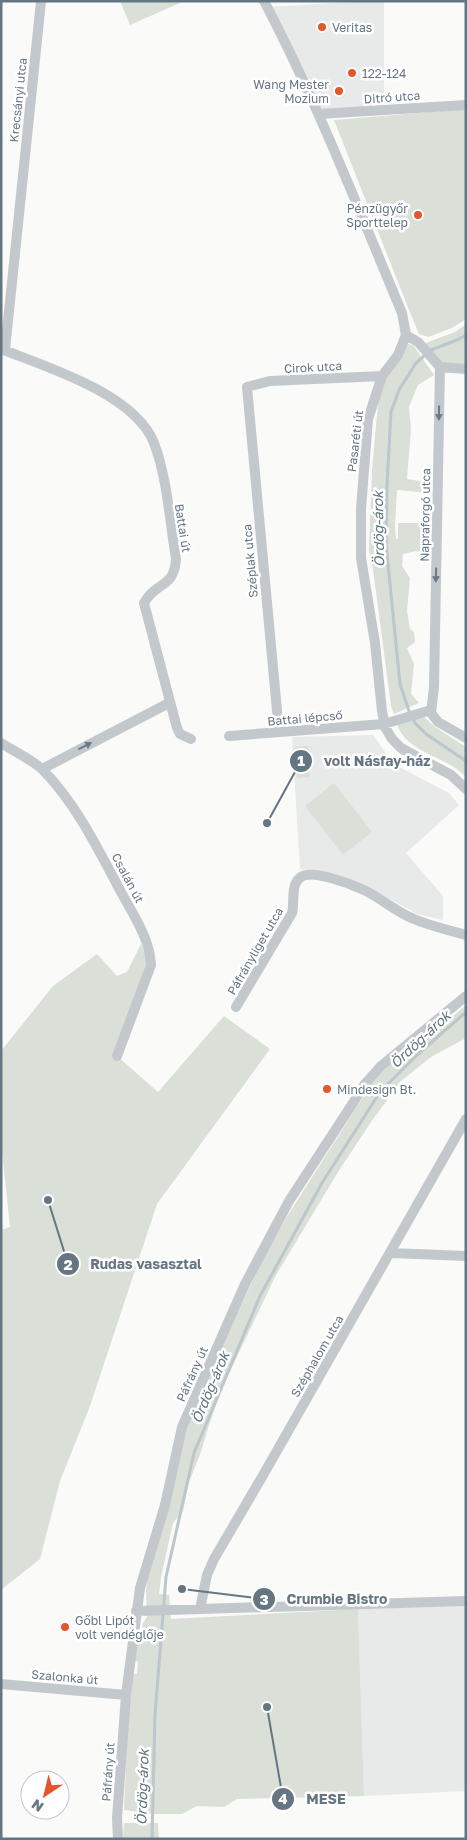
<svg xmlns="http://www.w3.org/2000/svg" width="467" height="1840" font-family="'Golos Text',sans-serif">
  <style>
    .built { fill: #e8e9e9 }
    .green { fill: #dadfd7 }
    .lines { fill: none; stroke-linecap: round; stroke-linejoin: round }
    .stream { stroke: #bbc7cb; stroke-width: 3 }
    .street { stroke: #c3c8cc; stroke-width: 10 }
    .oneway { fill: #6a7a87 }
    .poi-dot { fill: #e4572e; stroke: #fff; stroke-width: 2 }
    .labels { text-anchor: middle; dominant-baseline: central; stroke-width: 5; stroke-linejoin: round; paint-order: stroke }
    .poi-label { font-size: 12px; fill: #657683; stroke: #fff; text-anchor: start }
    .street-label { font-size: 12px; fill: #657683; stroke: #fff }
    .water-label { font-size: 14px; font-style: italic; fill: #60757c; stroke: #fff }
    .leader { fill: none; stroke: #657683; stroke-width: 2 }
    .callout-dot { fill: #657683; stroke: #fff; stroke-width: 2 }
    .mark-label { font-size: 15px; text-anchor: middle; font-weight: bold; fill: #fff }
    .callout-label { font-size: 14px; text-anchor: middle; font-weight: bold; fill: #657683; stroke: #fff; stroke-width: 5; stroke-linejoin: round; paint-order: stroke }
  </style>
  <rect width="100%" height="100%" fill="#fafaf8"/>
  <path class="built" d="M 369,1 L 384,1 L 384,110 L 319,114 L 268,7 Z
    M 373,735 L 391,760 L 403,769 L 449,793 L 459,805 L 406,853 L 443,896 L 443,920 L 417,914 L 381,894 L 329,874 L 300,869 L 292,737 Z
    M 466,1606 L 466,1791 L 364,1796 L 358,1609 Z"/>
  <path class="green" d="M 120,1 L 180,1 L 180,3 L 130,25 Z
    M 466,109 L 466,319 L 452,328 L 428,337 L 419,334 L 409,310 L 334,120 Z
    M 466,324 L 466,365 L 441,364 L 423,344 L 455,332 Z
    M 408,344 L 413,345 L 434,375 L 418,385 L 409,407 L 411,429 L 407,479 L 432,483 L 431,493 L 397,490 L 395,526 L 396,539 L 398,539 L 398,523 L 431,523 L 431,535 L 434,534 L 435,546 L 427,555 L 416,551 L 403,554 L 402,566 L 410,578 L 407,611 L 410,629 L 414,632 L 415,642 L 407,648 L 414,664 L 411,694 L 419,703 L 394,714 L 391,706 L 373,569 L 369,551 L 372,470 L 378,404 L 382,385 Z
    M 423,716 L 435,727 L 466,747 L 466,777 C 447,756 406,753 397,724 Z
    M 308,746 L 310,777 L 297,778 L 295,747 Z
    M 334,783 L 372,832 L 343,855 L 305,806 Z
    M 141,944 L 147,960 L 117,1056 L 158,1092 L 224,1016 L 270,1049 L 157,1204 L 90,1406 L 60,1481 L 40,1559 L 1,1590 L 1,1230 L 10,1227 L 1,1141 L 1,1051 L 53,986 L 97,954 L 117,976 L 127,972 Z
    M 466,1005 L 466,1038 L 431,1057 L 401,1081 L 371,1122 L 338,1172 L 276,1275 L 222,1388 L 209,1425 L 201,1452 L 189,1482 L 183,1511 L 173,1523 L 161,1577 L 159,1594 L 169,1595 L 171,1619 L 358,1609 L 364,1796 L 237,1799 L 224,1807 L 197,1806 L 182,1814 L 154,1814 L 124,1810 L 128,1720 L 133,1674 L 137,1674 L 138,1662 L 134,1660 L 143,1623 L 147,1617 L 146,1590 L 149,1564 L 186,1426 L 256,1273 L 254,1272 L 288,1215 L 372,1083 L 394,1060 L 444,1024 Z
    M 124,1823 L 158,1823 L 159,1839 L 123,1839 Z"/>
  <g class="lines">
    <path class="stream" d="M 466,335 L 457,340 L 431,350 L 416,363 L 399,390 L 391,412 L 387,484 L 386,544 L 400,684 L 409,711 L 415,723 L 426,734 L 466,761
      M 152,1839 L 155,1715 L 166,1577 L 194,1453 L 260,1296 L 322,1183 L 380,1092 L 416,1056 L 466,1012"/>
    <path class="street" d="M 264,1 C 317,102 358,208 402,313 L 406,335 L 398,355 L 382,376 L 368,419 L 361,509 L 361,558 L 375,643 L 382,711 L 385,727 L 392,739 L 401,748 L 451,775 L 466,789
      M 319,114 L 466,105
      M 406,335 L 418,342 L 440,367 L 434,687 L 431,713 L 438,722 L 466,738
      M 1,349 C 47,367 135,394 154,443 C 167,477 170,522 176,559 C 174,589 156,581 144,603 L 177,728 L 180,734 L 191,739
      M 5,350 L 41,1
      M 440,367 L 466,369
      M 279,732 L 247,387 L 270,381 L 382,376
      M 229,736 L 384,724 L 431,710
      M 1,743 C 13,751 33,760 43,770 C 77,805 98,849 121,892 C 133,914 150,939 151,965 L 117,1056
      M 42,769 L 169,703
      M 236,1007 L 292,913 C 295,902 290,884 301,877 C 312,869 351,884 364,890 C 381,898 396,912 414,919 C 430,926 449,930 466,935
      M 391,1253 L 466,1256
      M 200,1609 L 207,1575 L 214,1559 L 262,1477 L 466,1119
      M 136,1611 L 466,1601
      M 1,1684 L 126,1695
      M 118,1839 L 117,1818 L 126,1695 L 140,1588 L 165,1505 L 182,1427 L 245,1284 L 289,1201 L 353,1103 L 364,1085 L 381,1066 L 466,996"/>
  </g>
  <defs><path id="oneway-solid" d="M-6-.8H1V-3.2L6.5 0L1 3.2V.8H-6Z" transform="scale(1.25)"/></defs>
  <g class="oneway">
    <use href="#oneway-solid" transform="translate(439 413) rotate(91)"/>
    <use href="#oneway-solid" transform="translate(436 575) rotate(91)"/>
    <use href="#oneway-solid" transform="translate(85 746) rotate(-27)"/>
  </g>
  <g class="poi-dot">
    <circle cx="322" cy="27" r="5"/>
    <circle cx="352" cy="73" r="5"/>
    <circle cx="339" cy="91" r="5"/>
    <circle cx="418" cy="215" r="5"/>
    <circle cx="327" cy="1089" r="5"/>
    <circle cx="65" cy="1627" r="5"/>
  </g>
  <g class="labels">
    <g class="poi-label">
      <text x="332" y="27">Veritas</text>
      <text x="362" y="73">122-124</text>
      <text x="329" y="84" text-anchor="end">Wang Mester<tspan x="329" dy="14">Mozium</tspan></text>
      <text x="408" y="208" text-anchor="end">Pénzügyőr<tspan x="408" dy="14">Sporttelep</tspan></text>
      <text x="337" y="1089">Mindesign Bt.</text>
      <text x="75" y="1620">Gőbl Lipót<tspan x="75" dy="14">volt vendéglője</tspan></text>
    </g>
    <g class="street-label">
      <text transform="translate(392 97) rotate(-4)">Ditró utca</text>
      <text transform="translate(18 100) rotate(-84)">Krecsányi utca</text>
      <text transform="translate(313 367) rotate(-3)">Cirok utca</text>
      <text transform="translate(355 441) rotate(-83)">Pasaréti út</text>
      <text transform="translate(425 515) rotate(-89)">Napraforgó utca</text>
      <text transform="translate(183 528) rotate(81)">Battai út</text>
      <text transform="translate(250 561) rotate(-95)">Széplak utca</text>
      <text transform="translate(305 718) rotate(-5)">Battai lépcső</text>
      <text transform="translate(128 878) rotate(62)">Csalán út</text>
      <text transform="translate(255 951) rotate(-60)">Páfrányliget utca</text>
      <text transform="translate(317 1356) rotate(-60)">Széphalom utca</text>
      <text transform="translate(192 1374) rotate(-66)">Páfrány út</text>
      <text transform="translate(65 1677) rotate(5)">Szalonka út</text>
      <text transform="translate(108 1772) rotate(-86)">Páfrány út</text>
    </g>
    <g class="water-label">
      <text transform="translate(378 529) rotate(-91)">Ördög-árok</text>
      <text transform="translate(420 1039) rotate(-43)">Ördög-árok</text>
      <text transform="translate(210 1387) rotate(-67)">Ördög-árok</text>
      <text transform="translate(142 1787) rotate(-88)">Ördög-árok</text>
    </g>
  </g>
  <path class="leader" d="M267 823L301 761M48 1200L68 1264M182 1589L264 1599M267 1707L283 1799"/>
  <g class="callout-dot">
    <circle cx="267" cy="823" r="5"/>
    <circle cx="48" cy="1200" r="5"/>
    <circle cx="182" cy="1589" r="5"/>
    <circle cx="267" cy="1707" r="5"/>
    <circle cx="301" cy="761" r="12"/>
    <circle cx="68" cy="1264" r="12"/>
    <circle cx="264" cy="1599" r="12"/>
    <circle cx="283" cy="1799" r="12"/>
  </g>
  <g class="mark-label">
    <text x="301" y="766">1</text>
    <text x="68" y="1270">2</text>
    <text x="264" y="1605">3</text>
    <text x="283" y="1804">4</text>
  </g>
  <g class="callout-label">
    <text x="377" y="766">volt Násfay-ház</text>
    <text x="146" y="1269">Rudas vasasztal</text>
    <text x="337" y="1604">Crumbie Bistro</text>
    <text x="326" y="1804">MESE</text>
  </g>
  <rect width="467" height="1840" fill="none" stroke="#657683" stroke-width="5"/>
  <g transform="translate(45 1795) rotate(215)"><circle r="24" fill="#ffffff" stroke="#c1c8cd"/>
  <path d="M0-4L9 19L0 12L-9 19Z" fill="#e4572e"/>
  <text y="-8" font-size="14" font-weight="bold" text-anchor="middle" fill="#657683">N</text>
  </g>
</svg>
